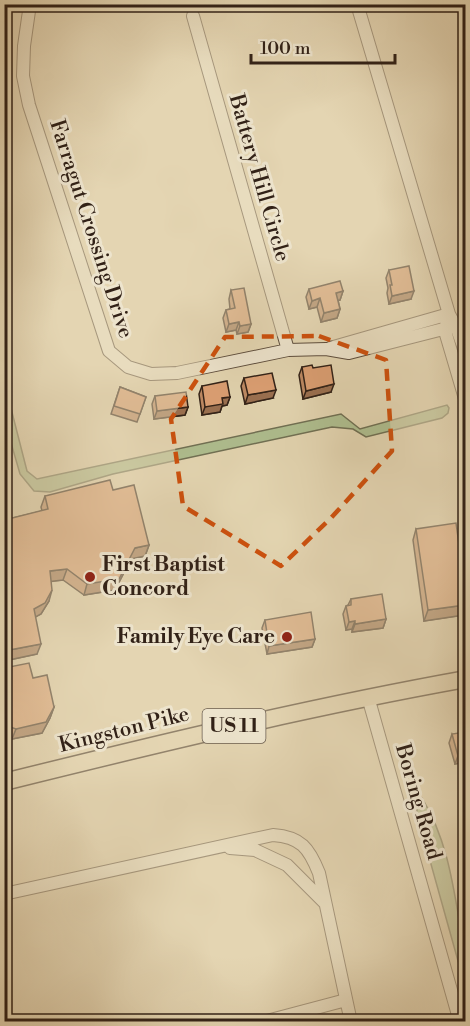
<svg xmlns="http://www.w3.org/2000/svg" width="470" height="1026" font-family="'Libre Bodoni',serif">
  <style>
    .green { fill: #afbf90; stroke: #707054; stroke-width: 1.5 }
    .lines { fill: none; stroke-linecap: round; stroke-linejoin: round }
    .minor-casing { stroke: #5e4e3e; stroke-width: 14 }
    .major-casing { stroke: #312117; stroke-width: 19 }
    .minor { stroke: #ede4cd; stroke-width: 12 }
    .major { stroke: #e4d6b2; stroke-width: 16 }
    .wall { fill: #be8a64; stroke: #312117; stroke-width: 1.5 }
    .shaded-wall { fill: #9b7051; stroke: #312117; stroke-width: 1.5 }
    .building { fill: #dda074; stroke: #312117; stroke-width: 1.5 }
    .marked { fill: none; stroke: #cd510e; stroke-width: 4.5; stroke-dasharray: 12 8; stroke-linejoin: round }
    .poi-dot { fill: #8f2418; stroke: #ede4cd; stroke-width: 2 }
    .labels { text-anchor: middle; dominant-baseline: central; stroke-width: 6; stroke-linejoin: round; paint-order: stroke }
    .shield { fill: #ede4cd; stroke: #695c4e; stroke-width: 1.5 }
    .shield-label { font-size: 20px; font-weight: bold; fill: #312117 }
    .street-label { font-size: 21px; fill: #312117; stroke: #ede4cd }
    .poi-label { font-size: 21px; font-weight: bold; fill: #312117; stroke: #ede4cd; text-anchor: start }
  </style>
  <rect width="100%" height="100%" fill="#e4d6b2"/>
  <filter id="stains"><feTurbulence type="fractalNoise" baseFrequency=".00333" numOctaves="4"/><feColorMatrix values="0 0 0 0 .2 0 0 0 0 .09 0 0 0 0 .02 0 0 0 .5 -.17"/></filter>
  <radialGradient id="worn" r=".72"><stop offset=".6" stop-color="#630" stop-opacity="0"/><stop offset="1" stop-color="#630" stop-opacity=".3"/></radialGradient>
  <path class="green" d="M 4,381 L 27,471 L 37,479 L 341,414 L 360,429 L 447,405 L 449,408 L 448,413 L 442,418 L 366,437 L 353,429 L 332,427 L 113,474 L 50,492 L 34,491 L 20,474 L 5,422 Z
    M 417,798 L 422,798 C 447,839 453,884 461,931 L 465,942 L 465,986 L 417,814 Z"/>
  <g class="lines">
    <g class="minor-casing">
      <path id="minor" d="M 30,4 L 24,46 L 23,76 L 29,105 L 109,351 L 128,367 L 151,374 L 177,373 L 288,350 L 326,349 L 349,353 L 455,326
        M 357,4 L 449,314 L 457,329 L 466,354
        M 193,16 L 288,350
        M 447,321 L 445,331 L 466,402
        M 330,348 L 449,314
        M 368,697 L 460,1022
        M 230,848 L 255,850 L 287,865 L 325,903
        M 4,894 L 273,835 C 301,837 309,848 319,873 L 351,1022
        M 263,1022 L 346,1000"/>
    </g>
    <g class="major-casing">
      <path id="major" d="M 4,782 C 157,744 310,707 466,679"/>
    </g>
    <use href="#minor" class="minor"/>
    <use href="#major" class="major"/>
  </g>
  <path class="wall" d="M 389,270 L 411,299 L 389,304 L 387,293 L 388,288 L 386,278 Z
    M 309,289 L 343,291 L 340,300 L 338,300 L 340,309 L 337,318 L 321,322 L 317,307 L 309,309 L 306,297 Z
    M 231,290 L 251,324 L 248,332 L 237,334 L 236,330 L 226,332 L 223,318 L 226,310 L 230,309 L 229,299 Z
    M 302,367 L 313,368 L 331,392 L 303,399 L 299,375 Z
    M 244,378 L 273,398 L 245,404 L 241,386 Z
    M 202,386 L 230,397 L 227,405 L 222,406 L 220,412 L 202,415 L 199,394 Z
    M 120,387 L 146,397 L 137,422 L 111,414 Z
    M 155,396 L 188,407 L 185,415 L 154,419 L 152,404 Z
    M 113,490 L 149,545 L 145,556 L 131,559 L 115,590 L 84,595 L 63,580 L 51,581 L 49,601 L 41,614 L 35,617 L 37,654 L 4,661 L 4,520 L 42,511 L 41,507 L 45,496 Z
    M 416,529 L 464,615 L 424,621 L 413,540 Z
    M 351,599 L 386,619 L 383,628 L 352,632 L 352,629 L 346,630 L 343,614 L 346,606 L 348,605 Z
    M 265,620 L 315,639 L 312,647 L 267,654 L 262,628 Z
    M 4,668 L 33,678 L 54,707 L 50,718 L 42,733 L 12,739 L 4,737 Z
    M 452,734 L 465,762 L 455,764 L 449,743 Z"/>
  <path class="shaded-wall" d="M 343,291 L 340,300 L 333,301 L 336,293 Z
    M 414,291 L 411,299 L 389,304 L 392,296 Z
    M 320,298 L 317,307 L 309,309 L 312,301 Z
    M 340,309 L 337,318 L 321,322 L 324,313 Z
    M 239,322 L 236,330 L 226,332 L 229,324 Z
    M 251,324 L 248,332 L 237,334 L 240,326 Z
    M 334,384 L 331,392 L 303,399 L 306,391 Z
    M 276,390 L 273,398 L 245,404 L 248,395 Z
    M 230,397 L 227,405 L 222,406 L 220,412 L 202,415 L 205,407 L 222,398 Z
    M 188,407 L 185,415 L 154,419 L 157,411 Z
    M 149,545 L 145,556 L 131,559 L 115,590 L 84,595 L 87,584 L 135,548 Z
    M 67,569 L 63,580 L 46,582 L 50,571 Z
    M 52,590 L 49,601 L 41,614 L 30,620 L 34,609 Z
    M 465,605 L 465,611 L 464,615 L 424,621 L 428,610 Z
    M 386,619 L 383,628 L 352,632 L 355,624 Z
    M 355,621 L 352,629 L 346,630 L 349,622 Z
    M 315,639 L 312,647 L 267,654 L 269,646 Z
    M 41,644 L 37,654 L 4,661 L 4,651 Z
    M 54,707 L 50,718 L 42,733 L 12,739 L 16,729 Z
    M 465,755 L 465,762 L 455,764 L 458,756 Z"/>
  <path class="building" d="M 409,266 L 414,291 L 392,296 L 390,285 L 392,285 L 389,270 Z
    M 340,281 L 343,291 L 336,293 L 340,309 L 324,313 L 320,298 L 312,301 L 309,289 Z
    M 244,288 L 251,324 L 240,326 L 239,322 L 229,324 L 226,310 L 235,308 L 231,290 Z
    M 312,365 L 313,368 L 331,365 L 334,384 L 306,391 L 302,367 Z
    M 272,373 L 276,390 L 248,395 L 244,378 Z
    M 227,381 L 230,397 L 222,398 L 223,404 L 205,407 L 202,386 Z
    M 120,387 L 146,397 L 140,414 L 114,406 Z
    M 186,392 L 188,407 L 157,411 L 155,396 Z
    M 110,480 L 113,490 L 134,485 L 149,545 L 135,548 L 119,579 L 87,584 L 67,569 L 50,571 L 52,590 L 45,603 L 34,609 L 41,644 L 4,651 L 4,520 L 48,509 L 45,496 Z
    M 456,523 L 465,587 L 465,605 L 428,610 L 416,529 Z
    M 382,594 L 386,619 L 355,624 L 355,621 L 349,622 L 346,606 L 351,605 L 351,599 Z
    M 311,612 L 315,639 L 269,646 L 265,620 Z
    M 29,663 L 33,678 L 47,675 L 54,707 L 46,722 L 16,729 L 4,725 L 4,668 Z
    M 465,732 L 465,755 L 458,756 L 452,734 Z"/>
  <path d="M0 0H470V1026H0ZM 319,336 L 386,360 L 392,451 L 331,518 L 281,566 L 183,506 L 171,419 L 225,337 Z" fill="#e4d6b2" fill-opacity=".55" fill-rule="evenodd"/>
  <path class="marked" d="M 319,336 L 386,360 L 392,451 L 331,518 L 281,566 L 183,506 L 171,419 L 225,337 Z"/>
  <g class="poi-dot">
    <circle cx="90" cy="577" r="6"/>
    <circle cx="287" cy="637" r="6"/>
  </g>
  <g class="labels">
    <rect class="shield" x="202.5" y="709" width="63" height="34" rx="4.5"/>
    <g class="shield-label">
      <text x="234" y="726">US 11</text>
    </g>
    <g class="street-label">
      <text transform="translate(259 178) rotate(74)">Battery Hill Circle</text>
      <text transform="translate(91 229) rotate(72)">Farragut Crossing Drive</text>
      <text transform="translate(124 730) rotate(-14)">Kingston Pike</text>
      <text transform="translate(418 802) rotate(74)">Boring Road</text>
    </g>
    <g class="poi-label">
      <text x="102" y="565">First Baptist<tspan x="102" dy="24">Concord</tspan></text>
      <text x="275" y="637" text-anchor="end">Family Eye Care</text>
    </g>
  </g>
  <rect width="470" height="1026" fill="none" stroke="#e4d6b2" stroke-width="24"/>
  <rect x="6" y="6" width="458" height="1014" fill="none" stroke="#312117" stroke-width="3"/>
  <rect x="12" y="12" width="446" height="1002" fill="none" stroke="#312117" stroke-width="1.5"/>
  <path d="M251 54v9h144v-9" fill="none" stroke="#312117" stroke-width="3"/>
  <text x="260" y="54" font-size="18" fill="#312117" stroke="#ede4cd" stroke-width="4.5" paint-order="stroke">100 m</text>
  <rect width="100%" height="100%" filter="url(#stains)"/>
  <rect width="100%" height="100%" fill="url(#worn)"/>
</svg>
